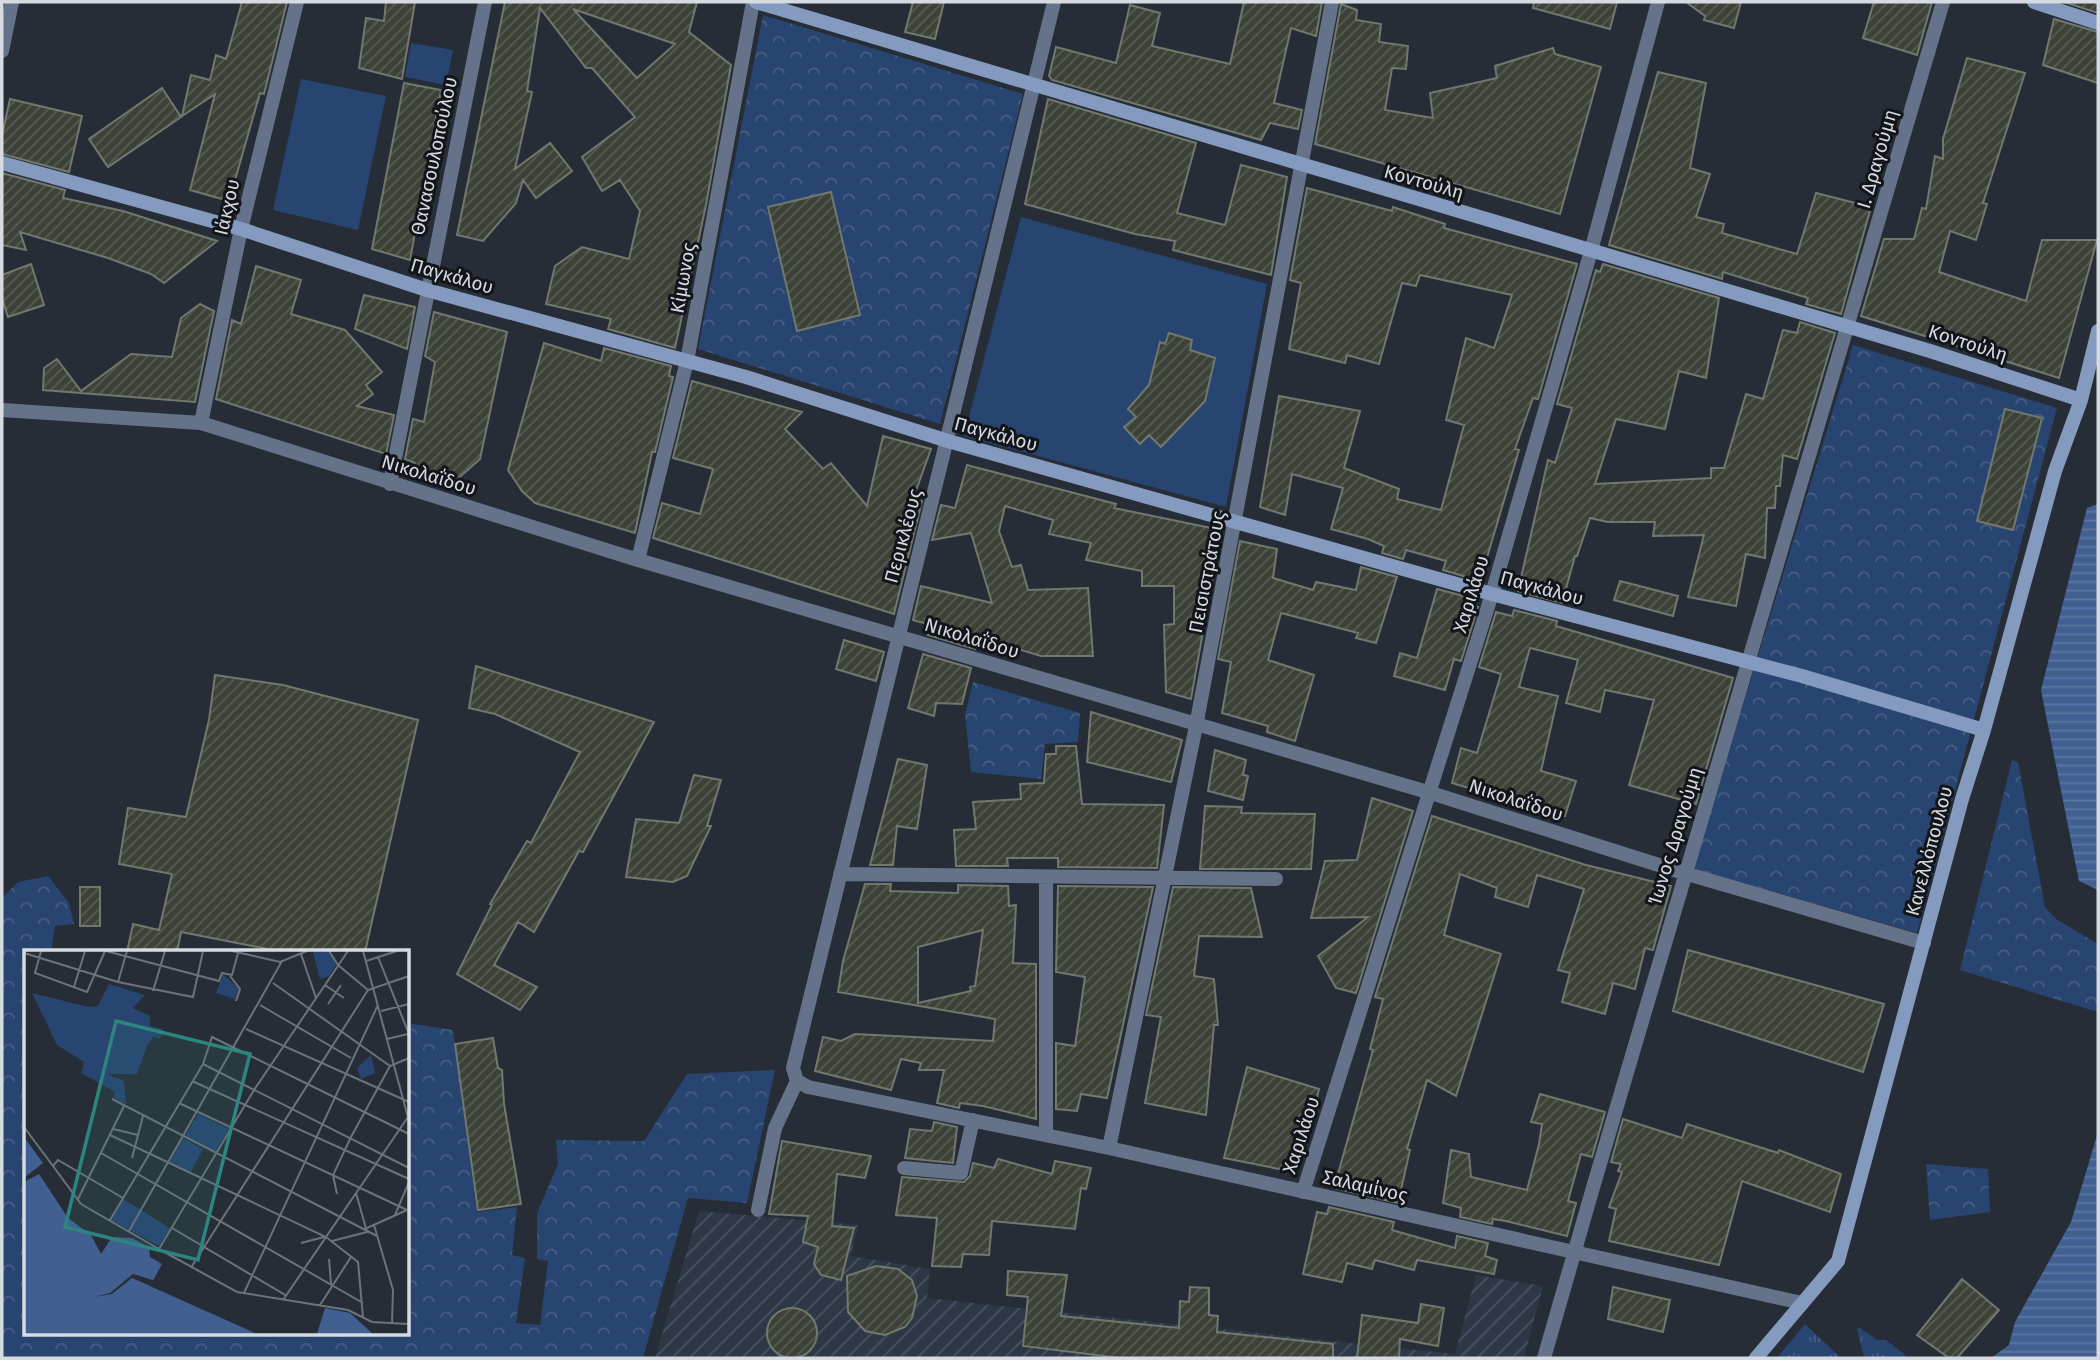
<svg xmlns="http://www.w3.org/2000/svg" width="2100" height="1360" font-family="'Fira Sans',sans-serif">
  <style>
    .industrial { fill: url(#industrial-furrows) }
    .grass { fill: url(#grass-tufts) }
    .forest { fill: url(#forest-crowns) }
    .garden { fill: #284470 }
    .water { fill: url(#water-rules) }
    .building { fill: url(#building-hatch); stroke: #71786d; stroke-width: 2; fill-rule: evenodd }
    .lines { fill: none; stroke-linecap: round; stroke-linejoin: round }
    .street { stroke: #65738a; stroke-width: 14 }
    .secondary { stroke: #849bbf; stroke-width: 14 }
    .labels { text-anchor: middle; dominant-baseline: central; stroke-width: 6; stroke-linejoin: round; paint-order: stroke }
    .street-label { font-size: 19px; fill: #d6dbe1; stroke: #121519 }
    .inset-road { fill: none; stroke: #6d737a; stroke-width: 2 }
    .view { fill: #2d857f; fill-opacity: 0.15; stroke: #2d857f; stroke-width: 3.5 }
    .inset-edge { fill: none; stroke: #d6dbe1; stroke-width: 3.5 }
  </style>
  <defs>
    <pattern id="industrial-furrows" width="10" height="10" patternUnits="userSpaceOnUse" patternTransform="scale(1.75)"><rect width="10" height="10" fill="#2d3746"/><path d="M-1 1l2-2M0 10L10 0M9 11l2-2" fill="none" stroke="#4b5360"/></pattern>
    <pattern id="grass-tufts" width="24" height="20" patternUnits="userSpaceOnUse" patternTransform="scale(1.75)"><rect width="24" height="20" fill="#284470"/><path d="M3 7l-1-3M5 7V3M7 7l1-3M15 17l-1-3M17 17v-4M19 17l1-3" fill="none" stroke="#465e84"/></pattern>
    <pattern id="forest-crowns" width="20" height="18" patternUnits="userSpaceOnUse" patternTransform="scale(1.75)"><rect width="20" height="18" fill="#284470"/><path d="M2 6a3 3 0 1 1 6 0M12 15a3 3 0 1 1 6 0" fill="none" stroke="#465e84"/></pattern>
    <pattern id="water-rules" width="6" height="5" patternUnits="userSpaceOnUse" patternTransform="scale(1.75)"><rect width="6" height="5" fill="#416091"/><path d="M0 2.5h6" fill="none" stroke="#5c76a0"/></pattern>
    <pattern id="building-hatch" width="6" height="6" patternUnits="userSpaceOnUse" patternTransform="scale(1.75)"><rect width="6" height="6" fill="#3c4238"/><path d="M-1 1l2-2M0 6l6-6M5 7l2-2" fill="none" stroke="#575d54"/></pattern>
  </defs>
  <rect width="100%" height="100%" fill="#272d36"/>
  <path class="industrial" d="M 699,1211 L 858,1225 L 851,1256 L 930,1269 L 927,1298 L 1455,1354 L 1476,1275 L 1543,1286 L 1524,1358 L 655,1358 Z"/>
  <path class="grass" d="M 1805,1324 L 1841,1358 L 1777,1358 Z
    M 1859,1327 L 1877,1340 L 1886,1340 L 1909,1358 L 1864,1358 L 1857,1329 Z"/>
  <path class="forest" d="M 763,15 L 1023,94 L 940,424 L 698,349 Z
    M 1853,345 L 2057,408 L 1917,933 L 1693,869 Z
    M 973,682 L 1080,713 L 1078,742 L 1045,744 L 1041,779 L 971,772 L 965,715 Z
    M 2012,760 L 2018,762 L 2045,907 L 2056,919 L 2098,944 L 2098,1012 L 1960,970 Z
    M 48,876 L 69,903 L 74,924 L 55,926 L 51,952 L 26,952 L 26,1334 L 408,1334 L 408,1023 L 453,1030 L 477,1212 L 517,1207 L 512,1255 L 525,1258 L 516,1323 L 540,1325 L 548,1261 L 537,1259 L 537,1213 L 558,1164 L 556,1140 L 644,1141 L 687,1074 L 775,1070 L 747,1203 L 688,1198 L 643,1358 L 2,1358 L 2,898 L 18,882 Z
    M 1926,1164 L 1988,1169 L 1990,1212 L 1930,1220 Z"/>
  <path class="garden" d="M 411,43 L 453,50 L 446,85 L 405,77 Z
    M 301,79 L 386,96 L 358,230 L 273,210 Z
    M 1021,217 L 1267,284 L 1226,507 L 964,436 Z"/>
  <path class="water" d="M 2098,504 L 2098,890 L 2079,881 L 2041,690 L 2087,508 Z
    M 2098,1132 L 2098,1358 L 1991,1358 L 2009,1345 L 2015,1322 L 2071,1222 Z"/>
  <path class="building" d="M 242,2 L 287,2 L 264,94 L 260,93 L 229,201 L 190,190 L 215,94 L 182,116 L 191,75 L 210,80 L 216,55 L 226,59 Z
    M 386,2 L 415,2 L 402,79 L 359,68 L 366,18 L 384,21 Z
    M 505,2 L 697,2 L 689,32 L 731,65 L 706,205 L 675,348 L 608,329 L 611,319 L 546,304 L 555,266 L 582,247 L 629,259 L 640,211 L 620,180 L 602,191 L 582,157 L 635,117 L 592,68 L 586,68 L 540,8 L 527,91 L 532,92 L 515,169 L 550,143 L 572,171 L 536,198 L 523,180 L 516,203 L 483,241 L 457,235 ZM 573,9 L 675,44 L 637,78 Z
    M 913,2 L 944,2 L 935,39 L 905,32 Z
    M 1244,2 L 1322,2 L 1316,36 L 1291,28 L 1274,103 L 1302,110 L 1298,129 L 1270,123 L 1261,140 L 1052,80 L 1049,76 L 1056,47 L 1116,63 L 1130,5 L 1160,13 L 1152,46 L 1230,64 Z
    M 1534,2 L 1617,2 L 1610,29 L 1533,8 Z
    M 1686,2 L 1741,2 L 1734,28 L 1704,20 L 1705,16 Z
    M 1874,2 L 1932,2 L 1917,55 L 1863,38 Z
    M 2064,2 L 2098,2 L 2098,13 Z
    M 1341,4 L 1357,10 L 1356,20 L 1381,24 L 1379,42 L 1408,46 L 1406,69 L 1392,68 L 1385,110 L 1433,118 L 1430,93 L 1497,78 L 1495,66 L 1553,48 L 1555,54 L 1601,67 L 1560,214 L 1315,144 Z
    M 2054,19 L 2098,32 L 2098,83 L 2043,65 Z
    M 1967,58 L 2025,73 L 1983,203 L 1987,204 L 1976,240 L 1950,231 L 1939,272 L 2026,301 L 2042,240 L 2097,240 L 2059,378 L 1861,316 L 1884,239 L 1914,239 L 1922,208 L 1926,209 L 1935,156 L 1943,159 L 1943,139 Z
    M 1658,72 L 1706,83 L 1690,168 L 1710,174 L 1696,217 L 1724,224 L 1722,233 L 1797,254 L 1816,193 L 1871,207 L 1841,314 L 1806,304 L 1808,298 L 1723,272 L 1722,279 L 1609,245 Z
    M 404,83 L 441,90 L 410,260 L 372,249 Z
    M 162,88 L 181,117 L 108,167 L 89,139 Z
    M 10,99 L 82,116 L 69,172 L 2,154 L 2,135 Z
    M 1048,99 L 1196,143 L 1177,213 L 1225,225 L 1241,165 L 1287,177 L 1271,275 L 1173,250 L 1175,241 L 1135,234 L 1025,204 Z
    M 2,173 L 65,190 L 63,198 L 123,211 L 217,241 L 164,283 L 151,274 L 108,258 L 20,232 L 26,250 L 2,245 Z
    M 1307,188 L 1392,211 L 1393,207 L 1445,224 L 1444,228 L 1577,264 L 1538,399 L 1533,398 L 1515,449 L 1519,450 L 1480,581 L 1443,570 L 1446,561 L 1406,550 L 1403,559 L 1382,553 L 1384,546 L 1368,539 L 1331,529 L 1343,488 L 1292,474 L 1285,515 L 1260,507 L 1279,396 L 1360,411 L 1344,468 L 1399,489 L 1397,499 L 1441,510 L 1464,425 L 1446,420 L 1466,338 L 1494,348 L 1512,295 L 1420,275 L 1416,286 L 1402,283 L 1379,364 L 1347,355 L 1345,363 L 1289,349 L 1301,283 L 1290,280 Z
    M 831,192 L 860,315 L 797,331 L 768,207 Z
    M 31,264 L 44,305 L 8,317 L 2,298 L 2,275 Z
    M 1603,264 L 1719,298 L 1706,378 L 1679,371 L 1665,429 L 1616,419 L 1595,484 L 1711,478 L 1711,468 L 1724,468 L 1746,394 L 1763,399 L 1783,330 L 1797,333 L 1800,322 L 1835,333 L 1797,459 L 1783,455 L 1780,486 L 1776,486 L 1775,508 L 1767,508 L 1765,558 L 1746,554 L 1736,606 L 1688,597 L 1704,535 L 1653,536 L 1655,522 L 1608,522 L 1590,518 L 1577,556 L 1575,556 L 1562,603 L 1518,591 L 1548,460 L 1555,463 L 1572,408 L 1557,404 L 1596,270 L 1600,272 Z
    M 256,266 L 301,280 L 291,314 L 345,330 L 382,372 L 366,385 L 373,394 L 357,406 L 394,415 L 386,454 L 216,399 L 232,320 L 241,324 Z
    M 364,295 L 415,307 L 407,349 L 355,329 Z
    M 200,304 L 214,311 L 195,402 L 43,390 L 44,368 L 57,359 L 81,391 L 131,354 L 172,357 L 181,318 Z
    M 434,312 L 507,332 L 480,459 L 454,482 L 414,467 L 415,463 L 405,459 L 413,419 L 424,422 L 435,362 L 425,356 Z
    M 1169,333 L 1192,340 L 1190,350 L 1215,358 L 1205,401 L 1161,447 L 1149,435 L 1140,444 L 1124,427 L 1136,417 L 1128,409 L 1149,385 L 1160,342 L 1165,344 Z
    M 544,343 L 601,361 L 604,348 L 671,366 L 669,376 L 673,377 L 655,452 L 652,452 L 635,533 L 535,503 L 522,491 L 508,470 Z
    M 692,381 L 802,412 L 785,429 L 823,469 L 831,463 L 867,506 L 883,436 L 931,449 L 913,499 L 922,501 L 894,614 L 653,538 L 662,503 L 700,514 L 713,469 L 673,458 Z
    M 2005,409 L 2042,418 L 2013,530 L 1977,521 Z
    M 967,465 L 1116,504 L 1114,508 L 1221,530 L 1191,699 L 1166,692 L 1164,625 L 1174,624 L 1174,586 L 1142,586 L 1142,571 L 1086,560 L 1091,543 L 1049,534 L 1053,520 L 1005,506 L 999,531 L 1012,567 L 1021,565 L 1028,590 L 1088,588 L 1093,656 L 1041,656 L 978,637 L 975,649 L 928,635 L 931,625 L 913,620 L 921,586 L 992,603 L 971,533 L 932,540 L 941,505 L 955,508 Z
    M 1240,541 L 1277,549 L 1273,578 L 1313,590 L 1316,582 L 1356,590 L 1361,567 L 1397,577 L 1376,643 L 1356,638 L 1358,633 L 1281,613 L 1268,660 L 1314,675 L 1295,741 L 1267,732 L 1268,726 L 1222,713 L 1231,662 L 1218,659 Z
    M 1620,581 L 1678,596 L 1673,616 L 1614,600 Z
    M 1437,589 L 1475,599 L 1473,606 L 1478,607 L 1461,661 L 1454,659 L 1445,690 L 1394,676 L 1400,653 L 1417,658 Z
    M 1514,610 L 1557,621 L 1556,626 L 1733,678 L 1696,804 L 1629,785 L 1654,700 L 1605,690 L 1600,712 L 1566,703 L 1578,660 L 1530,648 L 1519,687 L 1558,696 L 1541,771 L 1576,781 L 1565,816 L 1452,783 L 1461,748 L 1477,753 L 1501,674 L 1479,667 L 1496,612 L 1512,616 Z
    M 844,640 L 884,652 L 876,681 L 836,669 Z
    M 923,654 L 971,668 L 962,704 L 936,703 L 934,716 L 908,708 Z
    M 476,666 L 654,722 L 583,852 L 579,851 L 534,932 L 518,922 L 494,965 L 537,987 L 520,1010 L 457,974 L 492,905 L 490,904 L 527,841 L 531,843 L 580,752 L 495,714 L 469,708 Z
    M 215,675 L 283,685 L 418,720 L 365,952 L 283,952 L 181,932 L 177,952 L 127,952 L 133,924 L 159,930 L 172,874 L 119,864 L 128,808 L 186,817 L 209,720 Z
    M 1091,712 L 1182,740 L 1171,782 L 1087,762 Z
    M 1056,746 L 1076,746 L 1082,804 L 1164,805 L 1157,868 L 1058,867 L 1058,858 L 1007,858 L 1008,866 L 956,866 L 954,830 L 976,829 L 973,802 L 1021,799 L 1020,784 L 1044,783 L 1046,754 L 1056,754 Z
    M 1215,750 L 1246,760 L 1243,775 L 1248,776 L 1243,800 L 1208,791 Z
    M 898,759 L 927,765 L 917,829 L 897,826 L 893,865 L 870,865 Z
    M 694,775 L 721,780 L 707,826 L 711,826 L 687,876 L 673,882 L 626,877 L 636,819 L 679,823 Z
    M 1372,798 L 1413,811 L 1356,993 L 1336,988 L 1318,956 L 1368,917 L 1311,918 L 1325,861 L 1357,860 Z
    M 1205,806 L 1242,807 L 1241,813 L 1315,814 L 1311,869 L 1200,869 Z
    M 1432,816 L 1586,865 L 1671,886 L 1653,950 L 1645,948 L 1635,989 L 1613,983 L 1605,1014 L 1562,1002 L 1570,973 L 1558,970 L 1584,889 L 1537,875 L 1528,907 L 1495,897 L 1497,888 L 1460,874 L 1444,935 L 1501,954 L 1456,1096 L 1427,1080 L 1407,1149 L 1410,1150 L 1398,1203 L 1334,1188 L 1373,1050 L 1370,1049 L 1383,999 L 1375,997 Z
    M 865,884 L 891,884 L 890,891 L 958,893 L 958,885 L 1008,886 L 1009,906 L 1016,905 L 1013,963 L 1036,964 L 1036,1119 L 983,1106 L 960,1103 L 959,1108 L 937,1103 L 944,1070 L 919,1070 L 921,1063 L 901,1059 L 891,1090 L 815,1071 L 823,1037 L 841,1041 L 855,1034 L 993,1041 L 995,1019 L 838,992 L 843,961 ZM 983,930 L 975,986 L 970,987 L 971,991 L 918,1003 L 918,947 Z
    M 1058,886 L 1153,887 L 1107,1098 L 1081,1094 L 1077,1111 L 1056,1109 L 1056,1043 L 1075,1046 L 1085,977 L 1056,972 Z
    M 80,887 L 100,887 L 100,926 L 80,926 Z
    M 1173,887 L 1251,888 L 1262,937 L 1199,936 L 1194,976 L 1214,979 L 1218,1025 L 1214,1025 L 1206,1115 L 1145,1103 L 1161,1017 L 1146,1015 Z
    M 1688,950 L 1884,1004 L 1863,1072 L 1673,1011 Z
    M 493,1038 L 498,1068 L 502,1070 L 504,1104 L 521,1204 L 478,1210 L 455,1044 Z
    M 1247,1067 L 1319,1089 L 1310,1127 L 1294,1172 L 1224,1158 Z
    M 1540,1094 L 1605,1112 L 1592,1157 L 1581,1154 L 1568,1201 L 1576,1203 L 1567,1236 L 1506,1221 L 1493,1219 L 1492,1224 L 1460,1217 L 1461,1208 L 1443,1203 L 1451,1150 L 1469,1154 L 1471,1177 L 1527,1190 L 1539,1144 L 1542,1124 L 1531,1122 Z
    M 1623,1119 L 1682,1138 L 1687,1124 L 1778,1153 L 1779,1150 L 1841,1174 L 1830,1212 L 1742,1181 L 1719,1265 L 1609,1241 L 1616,1209 L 1609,1207 L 1622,1172 L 1618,1171 L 1621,1164 L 1611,1162 Z
    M 934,1122 L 957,1127 L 953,1163 L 905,1158 L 910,1129 L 932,1131 Z
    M 782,1141 L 871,1156 L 865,1178 L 837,1174 L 832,1226 L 854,1228 L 841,1280 L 821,1275 L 814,1264 L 818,1247 L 803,1242 L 808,1216 L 769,1214 Z
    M 998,1159 L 1052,1174 L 1055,1161 L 1091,1168 L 1086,1189 L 1081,1188 L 1075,1229 L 992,1221 L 989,1255 L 963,1254 L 961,1267 L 932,1266 L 937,1218 L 896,1215 L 902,1177 L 964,1182 L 970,1176 L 973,1163 L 994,1168 Z
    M 1329,1207 L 1394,1222 L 1392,1230 L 1455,1248 L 1457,1236 L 1488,1243 L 1485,1256 L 1497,1260 L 1494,1274 L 1417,1260 L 1414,1270 L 1375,1260 L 1372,1269 L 1347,1263 L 1342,1282 L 1303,1274 L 1317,1212 L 1327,1214 Z
    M 876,1266 L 898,1269 L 912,1280 L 917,1296 L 912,1318 L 905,1327 L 885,1335 L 865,1331 L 848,1312 L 847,1276 Z
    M 1008,1271 L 1067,1275 L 1061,1316 L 1179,1328 L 1180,1301 L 1189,1302 L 1190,1287 L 1209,1288 L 1209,1315 L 1218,1316 L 1217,1332 L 1333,1344 L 1333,1358 L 1120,1358 L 1023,1346 L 1028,1297 L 1007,1295 Z
    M 1962,1279 L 1999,1310 L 1957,1358 L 1949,1358 L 1917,1335 Z
    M 1613,1287 L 1670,1300 L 1663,1332 L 1608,1319 Z
    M 1421,1304 L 1444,1308 L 1438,1346 L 1400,1339 L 1399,1358 L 1357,1358 L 1362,1315 L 1418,1323 Z
    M767 1333a25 25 0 1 1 50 0a25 25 0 1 1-50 0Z"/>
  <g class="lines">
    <path class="street" d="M 2,51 L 12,2
      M 2,410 L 201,423 L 638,560 L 1431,793 L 1684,873 L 1924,943
      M 201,423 L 241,229 L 297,2
      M 390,484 L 485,2
      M 638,560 L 687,361 L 753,2
      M 840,874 L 1276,879
      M 1046,878 L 1046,1135
      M 797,1081 L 793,1068 L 1054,2
      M 797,1081 L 808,1087 L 1109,1148 L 1802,1303
      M 1109,1148 L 1196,726 L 1332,2
      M 904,1168 L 961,1173 L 973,1120
      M 1303,1192 L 1492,594 L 1591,251 L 1658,2
      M 758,1210 L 775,1128 L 797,1081
      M 1544,1358 C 1673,905 1812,455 1943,2"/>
    <path class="secondary" d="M 756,2 L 1930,351 L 2081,400
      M 2034,2 L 2098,23
      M 2,163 L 241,229 L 427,290 L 746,377 L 948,441 L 1492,594 L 1802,676 L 1984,730
      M 1756,1358 L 1838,1261 L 1962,799 L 1984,730 L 2055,471 L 2081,400 L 2098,331"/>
  </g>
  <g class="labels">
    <g class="street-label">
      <text transform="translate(434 156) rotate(-78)">Θανασουλοπούλου</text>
      <text transform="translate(1877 159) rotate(-74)">Ι. Δραγούμη</text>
      <text transform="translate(1424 182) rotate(16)">Κοντούλη</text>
      <text transform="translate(227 207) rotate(-77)">Ιάκχου</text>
      <text transform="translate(452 276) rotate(16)">Παγκάλου</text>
      <text transform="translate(683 278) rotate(-80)">Κίμωνος</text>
      <text transform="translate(1968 343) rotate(18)">Κοντούλη</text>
      <text transform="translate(996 434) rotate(15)">Παγκάλου</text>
      <text transform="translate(429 475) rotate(17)">Νικολαΐδου</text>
      <text transform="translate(903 536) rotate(-75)">Περικλέους</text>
      <text transform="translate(1207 572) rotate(-79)">Πεισιστράτους</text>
      <text transform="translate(1542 588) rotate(15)">Παγκάλου</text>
      <text transform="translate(1471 594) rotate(-73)">Χαριλάου</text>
      <text transform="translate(972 638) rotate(17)">Νικολαΐδου</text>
      <text transform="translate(1516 800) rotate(18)">Νικολαΐδου</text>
      <text transform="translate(1675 836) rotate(-73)">Ίωνος Δραγούμη</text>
      <text transform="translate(1929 851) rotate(-75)">Κανελλόπουλου</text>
      <text transform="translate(1301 1135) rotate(-72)">Χαριλάου</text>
      <text transform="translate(1365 1186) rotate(13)">Σαλαμίνος</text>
    </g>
  </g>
  <g transform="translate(24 950)">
    <rect width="385" height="385" fill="#272d36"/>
    <path d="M 199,24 L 215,39 L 211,49 L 192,43 ZM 85,34 L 121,45 L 109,58 L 126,66 L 126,76 L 138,79 L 139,84 L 135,89 L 130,86 L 124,94 L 113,124 L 82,124 L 100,131 L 102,154 L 89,148 L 91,142 L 57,123 L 60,112 L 33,95 L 8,43 L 65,57 L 74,56 ZM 347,105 L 351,123 L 337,129 L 333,118 ZM 174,164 L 205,179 L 191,202 L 161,186 ZM 99,249 L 146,278 L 135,296 L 87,270 Z" fill="#284470"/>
    <path d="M 304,1 L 312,15 L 305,26 L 296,29 L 289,2 ZM 159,188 L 179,199 L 167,222 L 146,212 Z" fill="#284470"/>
    <path d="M 0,187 L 19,213 L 0,228 ZM 15,224 L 44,268 L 67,285 L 77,304 L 88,287 L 108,288 L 125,297 L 126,307 L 138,314 L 126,336 L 233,384 L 0,384 L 0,232 ZM 301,358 L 326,363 L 349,384 L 293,384 Z" fill="#416091"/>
    <path d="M 109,324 L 132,331 L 236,384 L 108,328 L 88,344 L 70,347 L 86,343 Z" fill="#272d36"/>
    <path class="inset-road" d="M 17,1 L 11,23 L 63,42 L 81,1M 82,1 L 195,31 L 198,23 L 208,25 L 214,3M 208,1 L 256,12 L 283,1M 305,1 L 314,15 L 344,40M 339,1 L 385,171M 0,3 L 94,32 L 169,47 L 179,1M 277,4 L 292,48M 354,7 L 385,84M 342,11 L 373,1M 206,26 L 216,39 L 212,51M 94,32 L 103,1M 249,33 L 366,116M 301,35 L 320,48M 50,37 L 61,1M 129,41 L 141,1M 304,54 L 317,35M 236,55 L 327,108M 357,61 L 385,54M 222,79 L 385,152M 363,89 L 384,84M 179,114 L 385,218M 168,131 L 385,229M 88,149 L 353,286M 155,153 L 383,260M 0,177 L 29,216 L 34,210 L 99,248M 89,179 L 114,185M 86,185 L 302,287 L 334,312 L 339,367M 77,203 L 339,353M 108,208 L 119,166M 29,216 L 57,254 L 135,299 L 230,140 L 324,1M 313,244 L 309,225 L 327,187 L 366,116 L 385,108M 54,249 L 100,156M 371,265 L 385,232M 86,270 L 179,114 L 188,87 L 385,184M 350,275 L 369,340 L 368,373M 148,278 L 263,346M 343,278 L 383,260M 105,281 L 258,11M 308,291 L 343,282 L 332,243M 277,293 L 300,287M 135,299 L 213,342 L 324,360 L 348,372 L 385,374M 305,309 L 307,334M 168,316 L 344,40 L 385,26M 220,343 L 354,55M 259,350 L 384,167M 296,355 L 327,307"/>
    <path class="view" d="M 92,71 L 226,104 L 174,310 L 41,277 Z"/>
    <rect width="385" height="385" class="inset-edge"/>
  </g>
  <rect width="2100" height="1360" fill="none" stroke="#d6dbe1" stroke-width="7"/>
</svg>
